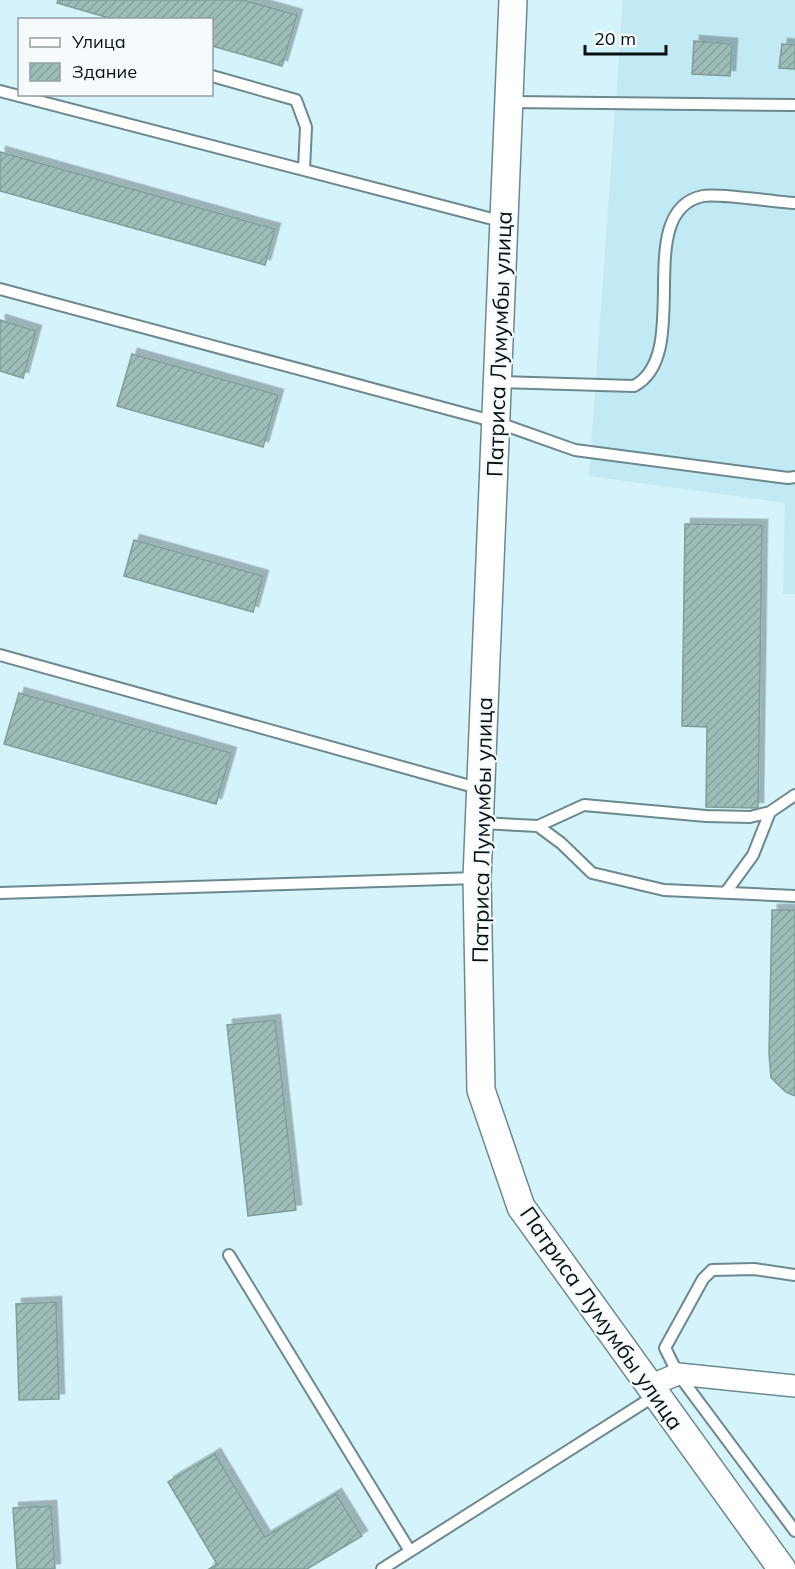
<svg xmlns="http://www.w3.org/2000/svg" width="795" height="1569" font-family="Mulish,sans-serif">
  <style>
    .built { fill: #c1eaf4 }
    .building { fill: url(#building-hatch); stroke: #7f9d99; stroke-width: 1.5; filter: url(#shadow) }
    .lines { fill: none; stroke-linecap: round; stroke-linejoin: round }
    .service-casing { stroke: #6c898f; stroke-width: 14 }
    .minor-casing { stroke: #6c898f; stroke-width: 24 }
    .tertiary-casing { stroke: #6c898f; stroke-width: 30 }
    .service { stroke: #fff; stroke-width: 10 }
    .minor { stroke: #fff; stroke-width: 21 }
    .tertiary { stroke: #fff; stroke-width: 27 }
    .labels { text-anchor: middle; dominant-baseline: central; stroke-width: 4.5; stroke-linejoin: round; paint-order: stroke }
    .street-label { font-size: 22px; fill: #061113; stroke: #f5fbfc }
  </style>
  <defs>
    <pattern id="building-hatch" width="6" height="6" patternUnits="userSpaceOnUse" patternTransform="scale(1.5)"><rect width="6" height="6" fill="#9ebdb9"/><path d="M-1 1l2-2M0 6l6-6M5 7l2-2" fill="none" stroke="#87a19e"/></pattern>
    <filter id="shadow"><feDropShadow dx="5.5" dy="-5.5" stdDeviation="0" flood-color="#0004"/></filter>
  </defs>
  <rect width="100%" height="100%" fill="#d4f3fa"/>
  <path class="built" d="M 623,0 L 795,0 L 795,594 L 783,594 L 785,503 L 589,476 Z"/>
  <path class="building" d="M 58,0 L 243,0 L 297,15 L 282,66 L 212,46 L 212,20 L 116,20 L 57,3 Z
    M 694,41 L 732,44 L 730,76 L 692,74 Z
    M 782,44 L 795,45 L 795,69 L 779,68 Z
    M 0,152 L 275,229 L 265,265 L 0,191 Z
    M 0,320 L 36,331 L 23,378 L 0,371 Z
    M 132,354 L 278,395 L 263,447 L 117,406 Z
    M 685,524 L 762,525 L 758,808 L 706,807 L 707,727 L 682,726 Z
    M 134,540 L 263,576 L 253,612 L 124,576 Z
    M 19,693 L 231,753 L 216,804 L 4,744 Z
    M 772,910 L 795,910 L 795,1096 L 786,1092 L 771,1078 L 769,1054 Z
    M 275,1020 L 296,1210 L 248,1216 L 227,1025 Z
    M 56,1302 L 59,1399 L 19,1400 L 16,1304 Z
    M 215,1454 L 265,1537 L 336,1494 L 362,1536 L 307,1569 L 209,1569 L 217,1564 L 168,1482 Z
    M 51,1506 L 55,1569 L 17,1569 L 13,1508 Z"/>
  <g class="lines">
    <g class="service-casing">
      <path id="service" d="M 212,76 L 296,100 L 306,127 L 304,170
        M 0,91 L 504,222
        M 510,102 L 795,105
        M 0,289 L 496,422 L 575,450 L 788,478 L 795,477
        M 498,382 L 634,386 C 695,354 630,211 703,196 C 719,193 775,202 795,203
        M 0,655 L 481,789
        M 481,823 L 538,826 L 561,843 L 592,873 L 664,890 L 795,896
        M 538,826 L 584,805 L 706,816 L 750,817 L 770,812 L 795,795
        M 726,892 L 753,855 L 770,812
        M 0,893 L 477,878
        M 229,1255 L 410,1551
        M 795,1275 L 754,1269 L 712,1270 L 703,1279 L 665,1348 L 678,1374 L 795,1531
        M 382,1569 L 656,1395"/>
    </g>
    <g class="minor-casing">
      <path id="minor" d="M 649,1386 L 678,1374 L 795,1386"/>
    </g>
    <g class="tertiary-casing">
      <path id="tertiary" d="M 513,0 L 477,878 L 481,1090 L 521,1207 L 782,1569"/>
    </g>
    <use href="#service" class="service"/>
    <use href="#minor" class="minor"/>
    <use href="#tertiary" class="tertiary"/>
  </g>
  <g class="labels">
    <g class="street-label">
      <text transform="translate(499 344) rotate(-88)">Патриса Лумумбы улица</text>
      <text transform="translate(482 830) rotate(-89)">Патриса Лумумбы улица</text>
      <text transform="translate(602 1318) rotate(55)">Патриса Лумумбы улица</text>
    </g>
  </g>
  <rect x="18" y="18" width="195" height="78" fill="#f5fbfc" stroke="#959d9f" stroke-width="1.5"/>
  <rect x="30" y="38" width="30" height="9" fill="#ffffff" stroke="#959d9f" stroke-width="1.5"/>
  <text x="72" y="48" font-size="18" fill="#061113">Улица</text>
  <rect x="30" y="63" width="30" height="18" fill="url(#building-hatch)" stroke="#959d9f" stroke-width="1.5"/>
  <text x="72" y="78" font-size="18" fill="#061113">Здание</text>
  <path d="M585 45v9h81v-9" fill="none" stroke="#061113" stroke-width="3"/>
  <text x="594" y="45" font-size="18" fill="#061113" stroke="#f5fbfc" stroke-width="4.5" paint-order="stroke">20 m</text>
</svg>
